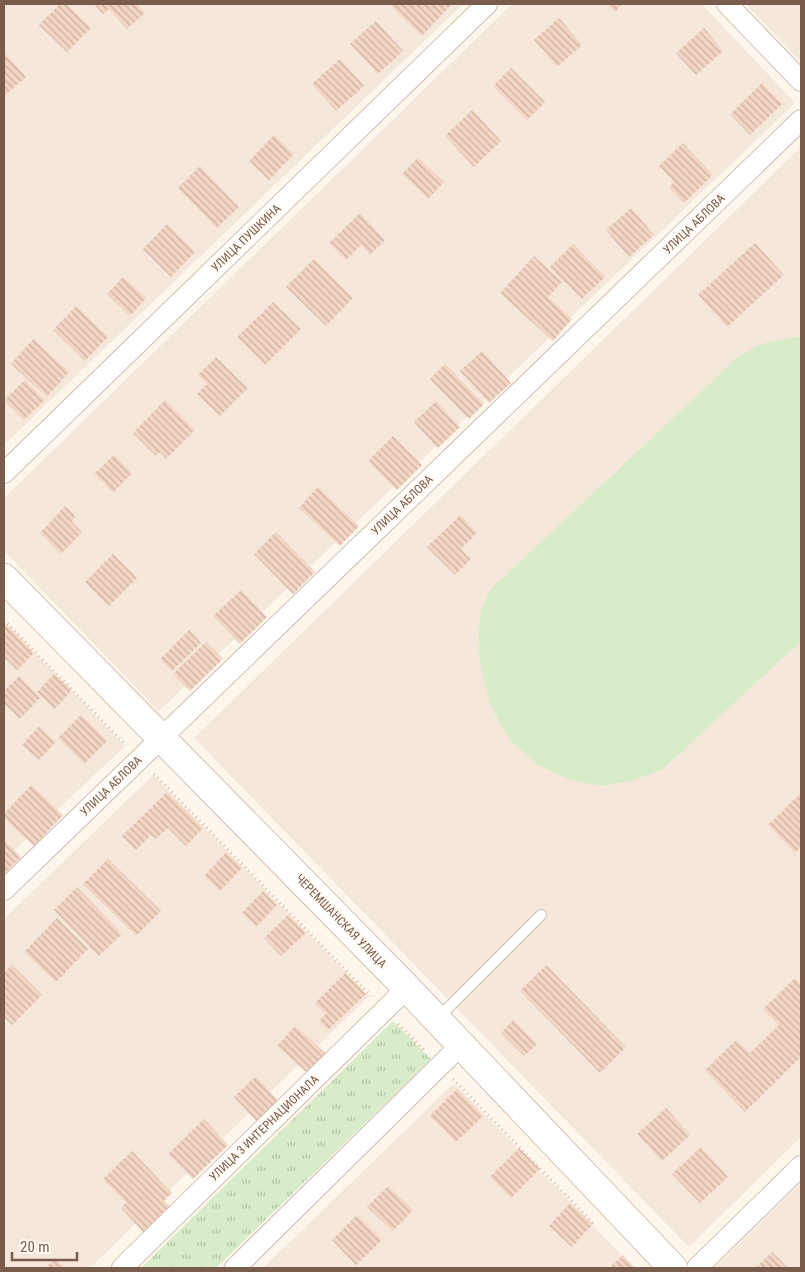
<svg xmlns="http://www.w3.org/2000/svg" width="805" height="1272" font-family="'Roboto Condensed',sans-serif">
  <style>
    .residential { fill: #f5e8da }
    .park { fill: url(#park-tufts) }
    .pitch { fill: #d8ecc9 }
    .building { fill: url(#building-back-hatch) }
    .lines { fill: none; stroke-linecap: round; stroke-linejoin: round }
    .service-casing { stroke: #d1beb0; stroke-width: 12 }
    .minor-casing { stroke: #d1beb0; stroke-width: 22 }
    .secondary-casing { stroke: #d6c0b0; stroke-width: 30 }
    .path { stroke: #d9b8a5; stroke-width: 3; stroke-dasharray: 1 4; stroke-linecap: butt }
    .service { stroke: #fff; stroke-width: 10 }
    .minor { stroke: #fff; stroke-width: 20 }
    .secondary { stroke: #fff; stroke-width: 28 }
    .labels { text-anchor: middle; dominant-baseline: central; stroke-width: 4.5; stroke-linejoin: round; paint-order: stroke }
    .street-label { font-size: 12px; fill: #7a5c4d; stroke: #fffaf3 }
  </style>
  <defs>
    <pattern id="park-tufts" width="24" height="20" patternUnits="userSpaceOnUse" patternTransform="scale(1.25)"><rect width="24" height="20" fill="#d8ecc9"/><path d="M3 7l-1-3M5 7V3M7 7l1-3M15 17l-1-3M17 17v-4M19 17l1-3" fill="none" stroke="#b4c2a5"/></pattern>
    <pattern id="building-back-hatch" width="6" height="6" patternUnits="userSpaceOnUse" patternTransform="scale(1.25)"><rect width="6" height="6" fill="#f3d5c3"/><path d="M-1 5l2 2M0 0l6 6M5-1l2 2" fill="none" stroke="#cab0a1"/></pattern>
  </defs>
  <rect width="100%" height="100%" fill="#fdf6ec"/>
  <path class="residential" d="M 4,4 L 463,4 L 4,445 Z
    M 512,4 L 702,4 L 795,103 L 159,711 L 4,551 L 4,498 Z
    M 746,4 L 801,4 L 801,62 Z
    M 801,147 L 801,1137 L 689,1247 L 194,738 Z
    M 4,621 L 125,746 L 4,860 Z
    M 153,775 L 369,996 L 90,1268 L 4,1268 L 4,919 Z
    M 454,1083 L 634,1268 L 263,1268 Z
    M 801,1183 L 801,1268 L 714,1268 Z"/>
  <path class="park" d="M 393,1021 L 431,1059 L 216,1268 L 141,1268 Z"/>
  <path class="pitch" d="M 801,337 L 801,641 L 663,769 L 634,780 L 602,786 L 570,780 L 538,765 L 509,739 L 490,705 L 482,672 L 478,641 L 481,612 L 490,590 L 738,357 C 761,342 774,339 801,337 Z"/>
  <path class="building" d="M 60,4 L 66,4 L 91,28 L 67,52 L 39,25 Z
    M 94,4 L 137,4 L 145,13 L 127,29 L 109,9 L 103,14 Z
    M 393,4 L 452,4 L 422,36 L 391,6 Z
    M 606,4 L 622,4 L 615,12 Z
    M 559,18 L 582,45 L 557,67 L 534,40 Z
    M 376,21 L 403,51 L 378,74 L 350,44 Z
    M 704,28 L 723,51 L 696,75 L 676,53 Z
    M 5,53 L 26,77 L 4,96 L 4,55 Z
    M 340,59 L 364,86 L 336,111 L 312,84 Z
    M 511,68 L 545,102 L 527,120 L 493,86 Z
    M 762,83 L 782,104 L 750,135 L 730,114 Z
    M 472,110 L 501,141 L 474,167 L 445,136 Z
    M 274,135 L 294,154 L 269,180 L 249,161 Z
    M 683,143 L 713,175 L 684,203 L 669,187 L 674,182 L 659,166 Z
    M 418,158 L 444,182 L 428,199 L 402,174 Z
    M 200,166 L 239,207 L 217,228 L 178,188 Z
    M 631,208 L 654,235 L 629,257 L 606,230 Z
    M 360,213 L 385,240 L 370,255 L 361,245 L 346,260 L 329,243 Z
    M 167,224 L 195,252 L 171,277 L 143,249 Z
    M 755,243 L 784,275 L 727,327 L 698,295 Z
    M 573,244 L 605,277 L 582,299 L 550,267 Z
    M 534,256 L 562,282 L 548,297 L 572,319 L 553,341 L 500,293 Z
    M 314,259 L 353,298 L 326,326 L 286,287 Z
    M 123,277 L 146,298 L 130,316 L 107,294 Z
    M 273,302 L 301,329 L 265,365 L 237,337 Z
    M 76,306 L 108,337 L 85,361 L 53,330 Z
    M 33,339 L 69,372 L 47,397 L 11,364 Z
    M 482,351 L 511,383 L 489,403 L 460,371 Z
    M 216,357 L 248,388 L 220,416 L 197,394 L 207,384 L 198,375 Z
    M 445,364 L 484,404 L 469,419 L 430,379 Z
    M 25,380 L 45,400 L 24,420 L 4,400 Z
    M 165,400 L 195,430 L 166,459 L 160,452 L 156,456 L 133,433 Z
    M 436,401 L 460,427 L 438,448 L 414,422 Z
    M 393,436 L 422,465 L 397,490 L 368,461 Z
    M 114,455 L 132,473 L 113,493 L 94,474 Z
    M 318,487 L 359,526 L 340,546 L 299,508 Z
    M 65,506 L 75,516 L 72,522 L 82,532 L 61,554 L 40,533 Z
    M 460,515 L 477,533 L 461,549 L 471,559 L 455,575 L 427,547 Z
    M 276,532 L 315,572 L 293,594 L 254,554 Z
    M 113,554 L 137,578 L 109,606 L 85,582 Z
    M 241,590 L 267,617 L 240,644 L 213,616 Z
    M 7,625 L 34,653 L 17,670 L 6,659 L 4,661 L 4,628 Z
    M 189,630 L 201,643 L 172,671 L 160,659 Z
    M 206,642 L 223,659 L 190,691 L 173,674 Z
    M 54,674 L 72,690 L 55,709 L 37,692 Z
    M 19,676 L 40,698 L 20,719 L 4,704 L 4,691 Z
    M 81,715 L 107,741 L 84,764 L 58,738 Z
    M 39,726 L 56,742 L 39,760 L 22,745 Z
    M 31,785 L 63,815 L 34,846 L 4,818 L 4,814 Z
    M 167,792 L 203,828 L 186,846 L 168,828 L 156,839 L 151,835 L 136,850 L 122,836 Z
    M 801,793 L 801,847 L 795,853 L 768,825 Z
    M 4,840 L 21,857 L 4,874 Z
    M 226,852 L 242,868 L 220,891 L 204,876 Z
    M 108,859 L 161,911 L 136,936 L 83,884 Z
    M 77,887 L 122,934 L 99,956 L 54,910 Z
    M 263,891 L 277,905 L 256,927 L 242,913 Z
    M 288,915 L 306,933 L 281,956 L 264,938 Z
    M 57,918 L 88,949 L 56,982 L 24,952 Z
    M 12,965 L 42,995 L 12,1025 L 4,1017 L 4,973 Z
    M 546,965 L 626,1047 L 600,1073 L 520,991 Z
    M 345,973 L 366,994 L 328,1030 L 319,1021 L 326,1014 L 315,1003 Z
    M 795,978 L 801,985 L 801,1057 L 745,1112 L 705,1070 L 736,1040 L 750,1053 L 779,1025 L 763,1009 Z
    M 513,1020 L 537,1044 L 524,1056 L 501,1033 Z
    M 295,1026 L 331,1058 L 313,1078 L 277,1046 Z
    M 256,1076 L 280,1103 L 258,1123 L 234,1097 Z
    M 457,1089 L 483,1116 L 456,1142 L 430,1116 Z
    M 666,1108 L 690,1135 L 662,1161 L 637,1134 Z
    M 204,1119 L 228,1145 L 193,1179 L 168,1154 Z
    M 701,1147 L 728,1177 L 700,1203 L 672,1174 Z
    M 519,1148 L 540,1169 L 511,1198 L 490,1177 Z
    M 132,1151 L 172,1193 L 164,1201 L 172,1208 L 145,1234 L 121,1208 L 126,1203 L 103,1179 Z
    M 388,1186 L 413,1210 L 393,1231 L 367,1207 Z
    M 570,1203 L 593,1224 L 572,1247 L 549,1226 Z
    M 357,1215 L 382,1240 L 356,1265 L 332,1240 Z
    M 772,1252 L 788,1268 L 758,1268 L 756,1267 Z
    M 623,1255 L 635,1268 L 609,1268 Z
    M 55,1258 L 65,1268 L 46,1268 Z"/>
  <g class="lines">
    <g class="service-casing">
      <path id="service" d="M 437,1019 L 541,915"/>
    </g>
    <g class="minor-casing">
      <path id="minor" d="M 727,4 L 801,81
        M 4,473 L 487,4
        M 4,890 L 801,120
        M 122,1268 L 407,988
        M 235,1268 L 460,1046
        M 697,1268 L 801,1166"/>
    </g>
    <g class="secondary-casing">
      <path id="secondary" d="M 4,578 L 407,988 L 673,1268"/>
    </g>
    <path class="path" d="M 4,620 L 125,744
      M 154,774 L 371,996
      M 398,1024 L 426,1052
      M 453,1079 L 595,1225"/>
    <use href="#service" class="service"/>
    <use href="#minor" class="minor"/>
    <use href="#secondary" class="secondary"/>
  </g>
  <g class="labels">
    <g class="street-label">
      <text transform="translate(694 224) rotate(-44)">УЛИЦА АБЛОВА</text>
      <text transform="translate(246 238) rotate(-44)">УЛИЦА ПУШКИНА</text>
      <text transform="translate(402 505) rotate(-44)">УЛИЦА АБЛОВА</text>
      <text transform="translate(111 786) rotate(-44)">УЛИЦА АБЛОВА</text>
      <text transform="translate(341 921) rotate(46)">ЧЕРЕМШАНСКАЯ УЛИЦА</text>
      <text transform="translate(264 1128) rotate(-44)">УЛИЦА 3 ИНТЕРНАЦИОНАЛА</text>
    </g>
  </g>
  <rect width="805" height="1272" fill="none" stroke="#7a5c4d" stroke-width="10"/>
  <path d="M12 1252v8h65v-8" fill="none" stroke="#7a5c4d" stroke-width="2.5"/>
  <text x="20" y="1252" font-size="15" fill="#7a5c4d" stroke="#fffaf3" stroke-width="4" paint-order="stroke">20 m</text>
</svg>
